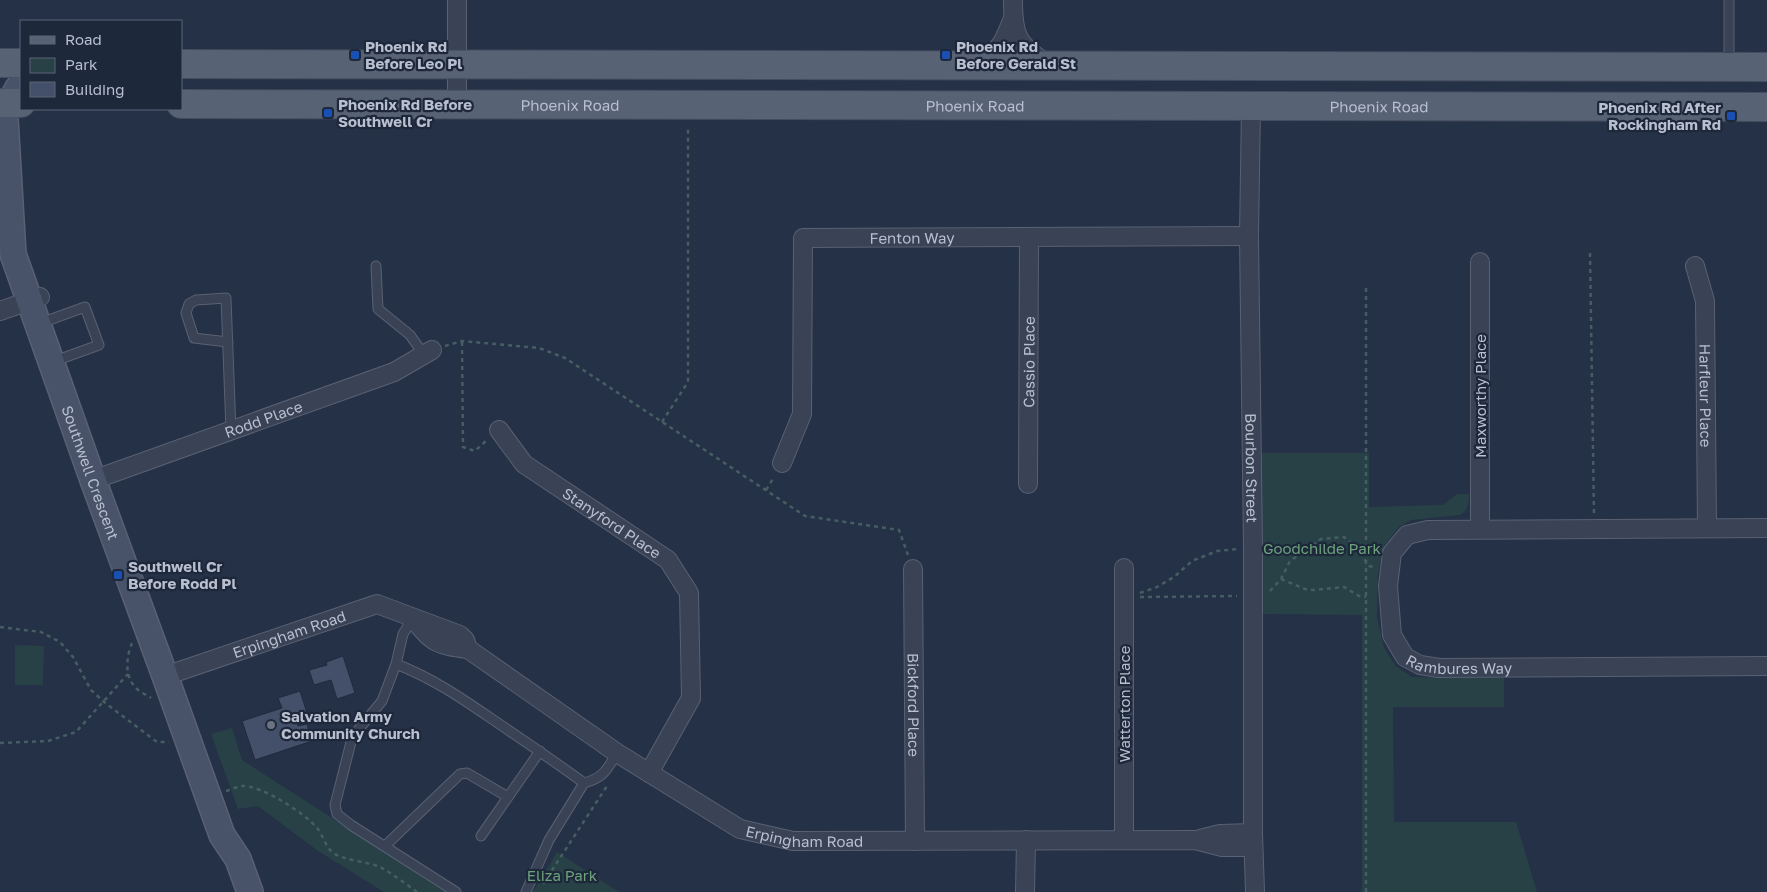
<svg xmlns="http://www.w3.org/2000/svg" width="1767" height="892" font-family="'Golos Text',sans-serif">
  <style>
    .green { fill: #274147 }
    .building { fill: #445069; stroke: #212a3d }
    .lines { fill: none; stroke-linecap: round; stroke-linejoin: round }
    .lane-casing { stroke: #596173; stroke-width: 11 }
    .street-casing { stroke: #596173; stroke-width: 20 }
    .secondary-casing { stroke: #596173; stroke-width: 28 }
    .primary-casing { stroke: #444c5f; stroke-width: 30 }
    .path { stroke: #465e63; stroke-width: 2.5; stroke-dasharray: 4 4; stroke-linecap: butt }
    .lane { stroke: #3a4355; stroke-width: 9 }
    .street { stroke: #3a4355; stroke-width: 18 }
    .secondary { stroke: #485269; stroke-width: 25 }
    .primary { stroke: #586275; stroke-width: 28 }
    .transit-dot { fill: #1a4fb4; stroke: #1e283b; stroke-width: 2 }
    .worship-dot { fill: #6b7280; stroke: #1e283b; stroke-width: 2 }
    .labels { text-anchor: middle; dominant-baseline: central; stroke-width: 4.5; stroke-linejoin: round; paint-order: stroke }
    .poi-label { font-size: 15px; font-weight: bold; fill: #b8bfcf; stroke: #1e283b; text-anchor: start }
    .street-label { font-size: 15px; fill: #b8bfcf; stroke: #1e283b }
    .park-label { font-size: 15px; fill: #6da27d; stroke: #1e283b }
  </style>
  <rect width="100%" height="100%" fill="#253146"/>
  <path class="green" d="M 1262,453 L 1369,453 L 1369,507 L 1443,505 L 1457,494 L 1469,494 C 1469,504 1468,510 1460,515 L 1411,520 L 1399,527 L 1384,546 L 1378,574 L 1377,618 L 1384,648 L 1396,666 L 1412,677 L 1504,678 L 1504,707 L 1393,707 L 1394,822 L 1516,822 L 1537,892 L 1362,892 L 1362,615 L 1261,614 Z
    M 15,645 L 44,646 L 43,685 L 15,685 Z
    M 232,728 L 242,760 L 447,892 L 384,892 L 318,851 L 258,806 L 238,809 L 211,734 Z
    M 557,852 L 619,892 L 533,892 Z"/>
  <path class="building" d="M 343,656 L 355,693 L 337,699 L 331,680 L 314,685 L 309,670 L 327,665 L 326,662 Z
    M 300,691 L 308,716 L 296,720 L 298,726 L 307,724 L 312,741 L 255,760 L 242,721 L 282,708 L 278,698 Z"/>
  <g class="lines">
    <g class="lane-casing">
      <path id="lane" d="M 1729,64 L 1729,0
        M 376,266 L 378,309 L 410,335 L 424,355
        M 49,320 L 85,307 L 99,345 L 63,358
        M 228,342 L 194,338 L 186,313 L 189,304 L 196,300 L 226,298 L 231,431
        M 413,618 L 403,634 L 396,664 L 382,701 L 358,730 L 351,742 L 335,805 L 337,814 L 351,825 L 456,892
        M 396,664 C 432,678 460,697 492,719 C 523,740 554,761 584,783 C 603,778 607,770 617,753
        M 481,836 L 540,751
        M 385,846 L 460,774 L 467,773 L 508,797
        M 526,892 L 549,840 L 584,783"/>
    </g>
    <g class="street-casing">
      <g id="street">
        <path d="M 457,0 L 457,106"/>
        <path d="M 1013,0 C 1013,36 1017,44 1047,64"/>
        <path d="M 978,64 C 1001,49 1003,44 1013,18"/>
        <path id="s1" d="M 1251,106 L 1249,236 L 1253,549 L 1253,833 L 1255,892"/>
        <path id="s2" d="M 1695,266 L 1705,301 L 1707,528"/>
        <path d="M 0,311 L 40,297"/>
        <path id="s3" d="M 499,430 L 524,464 L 668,560 L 689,593 L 691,698 L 649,773"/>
        <path id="s4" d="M 782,463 L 802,414 L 803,238 L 1249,236"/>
        <path id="s5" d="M 93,480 L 394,372 L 432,350"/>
        <path id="s6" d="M 1028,484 L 1029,238"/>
        <path id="s7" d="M 1767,528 L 1428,530 L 1407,535 L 1392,553 L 1388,586 L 1392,635 L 1405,657 L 1420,665 L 1439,668 L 1767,666"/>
        <path d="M 1480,529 L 1480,262"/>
        <path d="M 1124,568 L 1124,840"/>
        <path id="s8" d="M 913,569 L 915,841"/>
        <path id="s9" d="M 413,618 C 432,644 438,645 468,649 L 617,753 L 740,829 L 793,841 L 1195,840 L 1222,847 L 1253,847"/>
        <path id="s10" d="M 165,676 L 377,604 L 460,635 L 465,640 L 468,649"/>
        <path d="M 1200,839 L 1220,834 L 1253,833"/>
        <path d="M 1025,892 L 1026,840"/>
      </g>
    </g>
    <g class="secondary-casing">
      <g id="secondary">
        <path id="s11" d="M 21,86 L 18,88 L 6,110 L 5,118 L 13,254 L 93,480 L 165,676 L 222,835 L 238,859 L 250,892"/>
      </g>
    </g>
    <g class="primary-casing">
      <g id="primary">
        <path d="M 0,63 L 21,63"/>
        <path d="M 181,64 L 1767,67"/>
        <path d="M 0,103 L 21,103"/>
        <path id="s12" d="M 181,104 L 1767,107"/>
      </g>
    </g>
    <path class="path" d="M 1590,253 L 1594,515
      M 462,342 L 463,447 L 475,451 L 488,439
      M 445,346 L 462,341 L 539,348 L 565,358 L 805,516 L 899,530 L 908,555
      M 662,422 L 688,382 L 688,126
      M 766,490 L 774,477
      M 1281,579 L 1305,589 L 1314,590 L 1344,587 L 1359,596 L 1366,597
      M 1270,591 L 1281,579 L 1290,561 L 1321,539 L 1344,537 L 1357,548 L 1369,566 L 1374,567
      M 1140,593 L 1157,587 L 1174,577 L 1192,561 L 1217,551 L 1238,549
      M 1140,597 L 1237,596
      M 0,627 L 41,632 L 60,642 L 73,657 L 91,690 L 104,702 L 157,742 L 169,742
      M 132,643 C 126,658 124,677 137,689 C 141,693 147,695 151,698
      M 0,743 L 48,741 L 76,732 L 128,674
      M 226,791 C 231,790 236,787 241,786 C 260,784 306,814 317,828 C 323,835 325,845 331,851 C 341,861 369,861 382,868 C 394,875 406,884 417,892
      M 543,884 L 607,786
      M 1366,892 L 1366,287"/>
    <use href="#lane" class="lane"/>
    <use href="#street" class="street"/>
    <use href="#secondary" class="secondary"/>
    <use href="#primary" class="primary"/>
  </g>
  <g class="transit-dot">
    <rect x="350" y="50" width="10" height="10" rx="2.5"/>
    <rect x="941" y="50" width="10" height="10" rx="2.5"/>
    <rect x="323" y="108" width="10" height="10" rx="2.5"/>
    <rect x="1726" y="111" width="10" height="10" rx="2.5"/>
    <rect x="113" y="570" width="10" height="10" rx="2.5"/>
  </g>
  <circle class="worship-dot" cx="271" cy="725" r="5"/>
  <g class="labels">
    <g class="poi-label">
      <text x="365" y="46">Phoenix Rd<tspan x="365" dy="17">Before Leo Pl</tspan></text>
      <text x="956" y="46">Phoenix Rd<tspan x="956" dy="17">Before Gerald St</tspan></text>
      <text x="338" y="104">Phoenix Rd Before<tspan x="338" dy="17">Southwell Cr</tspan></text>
      <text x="1721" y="107" text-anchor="end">Phoenix Rd After<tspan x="1721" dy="17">Rockingham Rd</tspan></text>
      <text x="128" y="566">Southwell Cr<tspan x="128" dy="17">Before Rodd Pl</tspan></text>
      <text x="281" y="716">Salvation Army<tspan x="281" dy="17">Community Church</tspan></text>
    </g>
    <g class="street-label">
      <text stroke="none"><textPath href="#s12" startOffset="389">Phoenix Road</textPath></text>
      <text stroke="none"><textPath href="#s12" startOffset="794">Phoenix Road</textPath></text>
      <text stroke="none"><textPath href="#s12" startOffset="1198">Phoenix Road</textPath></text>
      <text stroke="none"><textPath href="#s4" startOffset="338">Fenton Way</textPath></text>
      <text stroke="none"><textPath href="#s6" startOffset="122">Cassio Place</textPath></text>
      <text transform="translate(1480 396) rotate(-90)">Maxworthy Place</text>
      <text stroke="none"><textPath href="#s2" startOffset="131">Harfleur Place</textPath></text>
      <text stroke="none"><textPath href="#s5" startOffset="181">Rodd Place</textPath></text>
      <text stroke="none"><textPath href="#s1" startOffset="362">Bourbon Street</textPath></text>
      <text stroke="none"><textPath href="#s11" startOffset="405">Southwell Crescent</textPath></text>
      <text stroke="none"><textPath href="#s3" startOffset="148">Stanyford Place</textPath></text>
      <text stroke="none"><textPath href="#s10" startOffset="131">Erpingham Road</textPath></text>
      <text stroke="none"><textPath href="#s7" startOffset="548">Rambures Way</textPath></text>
      <text transform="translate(1124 704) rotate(-90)">Watterton Place</text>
      <text stroke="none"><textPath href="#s8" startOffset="136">Bickford Place</textPath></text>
      <text stroke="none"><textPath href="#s9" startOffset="458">Erpingham Road</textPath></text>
    </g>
    <g class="park-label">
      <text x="1322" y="548">Goodchilde Park</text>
      <text x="562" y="875">Eliza Park</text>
    </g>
  </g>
  <rect x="20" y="20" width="162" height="90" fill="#1e283b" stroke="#5c6476"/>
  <rect x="30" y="36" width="25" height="8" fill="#586275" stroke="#5c6476"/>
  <text x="65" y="45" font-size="15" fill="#b8bfcf">Road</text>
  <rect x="30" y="58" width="25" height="15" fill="#274147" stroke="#5c6476"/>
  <text x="65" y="70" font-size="15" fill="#b8bfcf">Park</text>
  <rect x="30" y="82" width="25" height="15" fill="#445069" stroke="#5c6476"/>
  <text x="65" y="95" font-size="15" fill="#b8bfcf">Building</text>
</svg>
